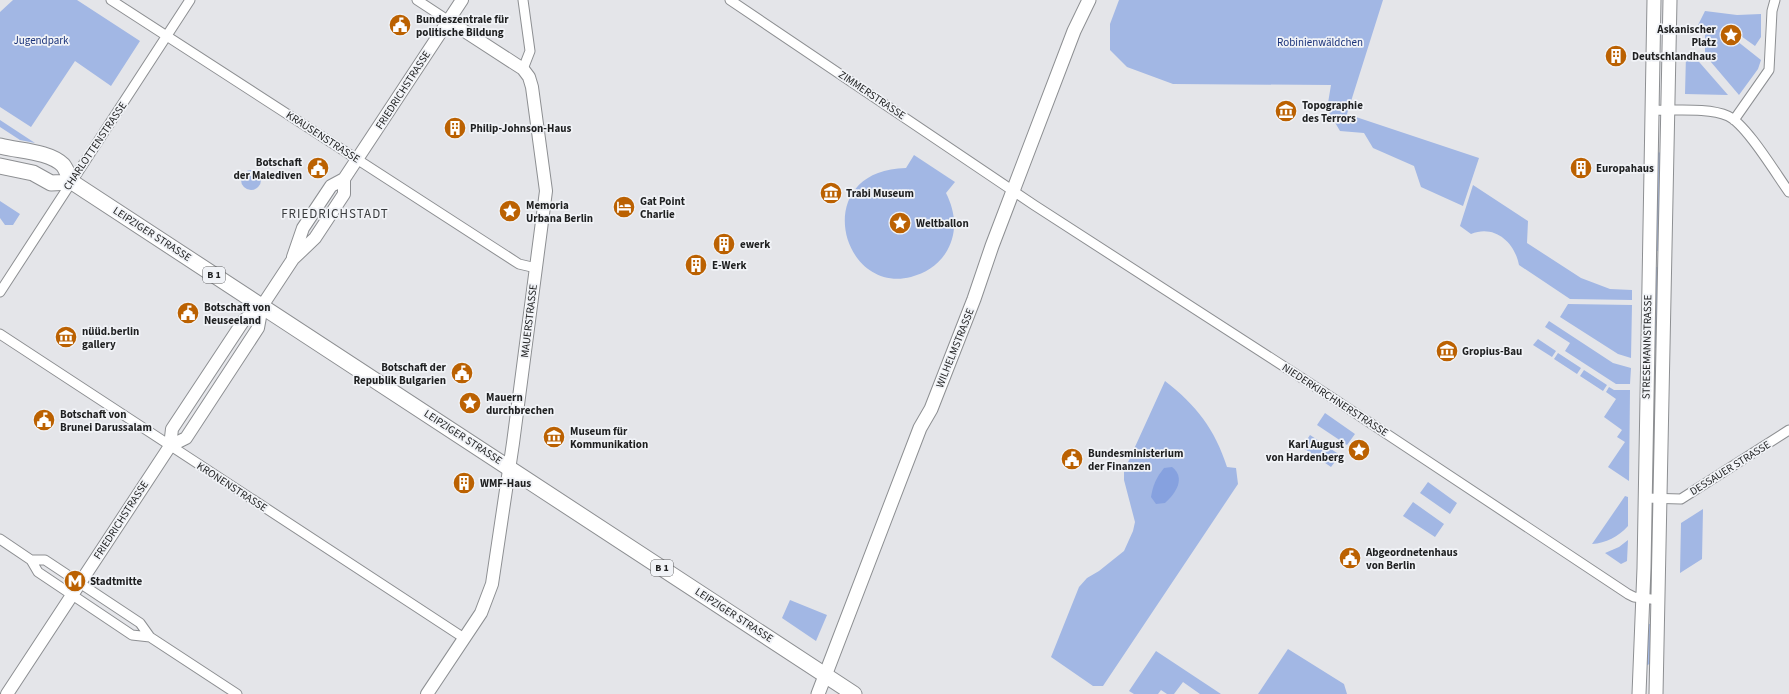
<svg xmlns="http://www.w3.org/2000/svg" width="1789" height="694" font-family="'Source Sans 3',sans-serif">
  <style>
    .green { fill: #a2b7e4 }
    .water { fill: #86a1df }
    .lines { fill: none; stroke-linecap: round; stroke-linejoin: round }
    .minor-casing { stroke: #8d8f92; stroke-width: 11 }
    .tertiary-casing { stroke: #8d8f92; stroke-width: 14 }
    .secondary-casing { stroke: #8d8f92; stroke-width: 15 }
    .primary-casing { stroke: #8d8f92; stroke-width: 17 }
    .minor { stroke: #fff; stroke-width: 9 }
    .tertiary { stroke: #fff; stroke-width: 12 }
    .secondary { stroke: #fff; stroke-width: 13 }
    .primary { stroke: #fff; stroke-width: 15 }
    .labels { text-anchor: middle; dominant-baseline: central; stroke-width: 3.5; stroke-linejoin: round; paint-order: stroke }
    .shield { fill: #f1f3f7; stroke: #5e5f61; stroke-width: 1 }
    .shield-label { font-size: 10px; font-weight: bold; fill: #1f2021 }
    .poi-label { font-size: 11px; font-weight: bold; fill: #1f2021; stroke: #f1f3f7; text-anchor: start }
    .park-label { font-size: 11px; fill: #1a337a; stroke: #f1f3f7 }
    .street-label { font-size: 11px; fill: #1f2021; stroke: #f1f3f7 }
    .quarter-label { font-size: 13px; letter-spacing: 1px; fill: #393b3d; stroke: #f1f3f7 }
  </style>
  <rect width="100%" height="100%" fill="#e4e5e9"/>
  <path class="green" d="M 13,0 L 77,0 L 140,41 L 111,86 L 75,61 L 31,127 L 0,107 L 0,12 Z
    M 1119,0 L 1383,0 L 1347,114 L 1479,158 L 1463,206 L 1421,187 L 1414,166 L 1373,148 L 1364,133 L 1340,131 L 1327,109 L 1331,85 L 1173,84 L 1127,67 L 1110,50 L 1110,24 Z
    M 1705,11 L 1737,15 L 1761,14 L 1761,37 L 1755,46 L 1741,36 L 1737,41 L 1761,60 L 1758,69 L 1739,95 L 1705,55 L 1705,26 L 1698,25 Z
    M 1686,55 L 1693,55 L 1728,95 L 1685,94 Z
    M 0,120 L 35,143 L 20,140 L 0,127 Z
    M 1657,152 L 1662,153 L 1659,251 L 1656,251 Z
    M 914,155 L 955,182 L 946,193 C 956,213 958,234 945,254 C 937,266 925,273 911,277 C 840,295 809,170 906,168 Z
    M241 180a10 10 0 1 1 20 0a10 10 0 1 1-20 0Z
    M 1473,185 L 1528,221 L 1527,243 L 1581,278 L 1610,289 L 1632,290 L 1632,300 L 1570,299 L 1519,265 C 1515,243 1495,224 1471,234 L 1460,226 Z
    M 0,201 L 20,214 L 13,225 L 5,225 L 0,218 Z
    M 1655,267 L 1658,267 L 1657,348 L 1654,348 Z
    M 1568,304 L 1632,305 L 1631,358 L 1618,354 L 1560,317 Z
    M 1549,321 L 1613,363 L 1631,368 L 1630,384 L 1616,384 L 1565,351 L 1570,343 L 1545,327 Z
    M 1538,339 L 1556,351 L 1552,357 L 1533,345 Z
    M 1558,353 L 1581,368 L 1577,374 L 1554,359 Z
    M 1654,365 L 1656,365 L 1656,435 L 1652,434 Z
    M 1584,370 L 1607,385 L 1603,391 L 1580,376 Z
    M 1165,381 C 1196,405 1215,429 1227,467 L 1236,468 L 1238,484 L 1103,686 L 1093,686 L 1051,657 L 1079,587 L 1087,578 L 1099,571 L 1124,551 L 1133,531 L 1135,522 L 1124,480 L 1124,471 Z
    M 1609,387 L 1614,390 L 1630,390 L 1629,481 L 1608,467 L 1625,442 L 1617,437 L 1622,430 L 1604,417 L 1616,399 L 1606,392 Z
    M 1325,413 L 1355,434 L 1347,445 L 1317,425 Z
    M 1310,435 L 1340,455 L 1331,467 L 1302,447 Z
    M 1428,482 L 1457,503 L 1450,514 L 1420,493 Z
    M 1625,496 L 1628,497 L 1628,526 C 1618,537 1606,543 1592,544 Z
    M 1413,502 L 1444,524 L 1435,537 L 1403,516 Z
    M 1703,509 L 1702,559 L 1680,573 L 1681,523 Z
    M 1650,526 L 1655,526 L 1652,589 L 1650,588 Z
    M 1628,540 L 1627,561 L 1621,564 L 1605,553 L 1619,547 Z
    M 790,600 L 827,615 L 816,641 L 782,618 Z
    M 1647,624 L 1653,624 L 1652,663 L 1645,666 Z
    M 1288,649 L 1344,684 L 1347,694 L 1258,694 Z
    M 1156,651 L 1221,694 L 1200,694 L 1183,682 L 1174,694 L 1167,694 L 1161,690 L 1158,694 L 1134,694 L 1129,691 Z"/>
  <path class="water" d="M 1172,467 C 1186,478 1176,493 1165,503 L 1156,504 L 1151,497 C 1153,485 1156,478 1164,468 Z"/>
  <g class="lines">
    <g class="minor-casing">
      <path id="minor" d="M 111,0 L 519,264 L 536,268
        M 417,0 L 449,21
        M 730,0 L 1034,205 L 1325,393 L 1628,594 L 1634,597 L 1659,600
        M 523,69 L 530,51 L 523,0
        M 1651,110 C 1673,111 1708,107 1728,116 C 1746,124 1776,174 1789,192
        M 1734,120 L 1769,70 L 1772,11 L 1775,0
        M 0,292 L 190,0
        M 0,334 L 464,638
        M 1645,498 L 1681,499 L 1789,430
        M 0,539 L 31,560 L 38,572 L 132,635 L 150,637
        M 31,560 L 45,560 L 140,623 L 150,637 L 237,694"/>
    </g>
    <g class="tertiary-casing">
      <path id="tertiary" d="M 293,257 L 303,228 L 331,186 L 344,179
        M 170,446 L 186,438 L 258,328 L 262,306
        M 7,694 L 170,446 L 172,429 L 244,320 L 262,306 L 293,259 L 315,238 L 344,194 L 344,179 L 462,0
        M 427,694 L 481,613 L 492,584 L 513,443 L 546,191 L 532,87 L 529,77 L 523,69 L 449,21"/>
    </g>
    <g class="secondary-casing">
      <path id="secondary" d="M 818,694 L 920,428 L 931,409 L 974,299 L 992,246 L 1074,31 L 1089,0
        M 1639,694 L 1644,568 L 1654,0
        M 1656,694 L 1670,0"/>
    </g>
    <g class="primary-casing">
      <path id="primary" d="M 0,146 C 18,151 49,151 63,165 C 66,169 69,176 72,182 L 854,694
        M 0,166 L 33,173 L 51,183 L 72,182"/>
    </g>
    <use href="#minor" class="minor"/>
    <use href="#tertiary" class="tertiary"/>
    <use href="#secondary" class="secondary"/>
    <use href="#primary" class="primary"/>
  </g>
  <defs>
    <g id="civic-disc" transform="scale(1.15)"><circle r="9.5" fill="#bb6101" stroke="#f1f3f7"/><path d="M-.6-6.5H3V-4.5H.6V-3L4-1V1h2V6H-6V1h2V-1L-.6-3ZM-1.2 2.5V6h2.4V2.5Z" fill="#fff"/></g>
    <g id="sight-disc" transform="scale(1.15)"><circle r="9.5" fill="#bb6101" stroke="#f1f3f7"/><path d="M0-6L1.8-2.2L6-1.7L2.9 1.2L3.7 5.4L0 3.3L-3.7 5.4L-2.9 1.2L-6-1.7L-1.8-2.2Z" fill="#fff"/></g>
    <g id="building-disc" transform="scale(1.15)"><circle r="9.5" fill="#bb6101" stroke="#f1f3f7"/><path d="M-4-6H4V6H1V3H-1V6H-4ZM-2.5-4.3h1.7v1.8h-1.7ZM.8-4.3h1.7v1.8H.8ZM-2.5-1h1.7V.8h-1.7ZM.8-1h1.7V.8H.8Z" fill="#fff"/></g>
    <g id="museum-disc" transform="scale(1.15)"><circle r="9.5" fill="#bb6101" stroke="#f1f3f7"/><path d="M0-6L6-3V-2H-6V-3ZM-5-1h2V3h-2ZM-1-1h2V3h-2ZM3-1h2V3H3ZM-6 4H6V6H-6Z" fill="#fff"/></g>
    <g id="hotel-disc" transform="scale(1.15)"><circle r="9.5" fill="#bb6101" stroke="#f1f3f7"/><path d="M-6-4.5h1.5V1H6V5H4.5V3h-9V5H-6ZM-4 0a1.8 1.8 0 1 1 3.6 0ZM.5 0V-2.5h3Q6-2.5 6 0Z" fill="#fff"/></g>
    <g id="metro-disc" transform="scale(1.15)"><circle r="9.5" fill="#bb6101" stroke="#f1f3f7"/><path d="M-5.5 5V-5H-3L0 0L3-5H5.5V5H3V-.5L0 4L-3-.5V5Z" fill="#fff"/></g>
  </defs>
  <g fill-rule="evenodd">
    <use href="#civic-disc" x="400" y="25"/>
    <use href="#sight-disc" x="1731" y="35"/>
    <use href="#building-disc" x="1616" y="56"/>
    <use href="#museum-disc" x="1286" y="111"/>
    <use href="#building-disc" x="455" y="128"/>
    <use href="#civic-disc" x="318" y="168"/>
    <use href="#building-disc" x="1581" y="168"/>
    <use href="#museum-disc" x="831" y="193"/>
    <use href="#hotel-disc" x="624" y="207"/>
    <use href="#sight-disc" x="510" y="211"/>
    <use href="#sight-disc" x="900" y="223"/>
    <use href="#building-disc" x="724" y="244"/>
    <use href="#building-disc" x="696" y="265"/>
    <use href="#civic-disc" x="188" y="313"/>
    <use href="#museum-disc" x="66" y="337"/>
    <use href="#museum-disc" x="1447" y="351"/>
    <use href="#civic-disc" x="462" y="373"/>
    <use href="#sight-disc" x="470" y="403"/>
    <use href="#civic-disc" x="44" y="420"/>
    <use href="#museum-disc" x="554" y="437"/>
    <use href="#sight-disc" x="1359" y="450"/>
    <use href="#civic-disc" x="1072" y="459"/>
    <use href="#building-disc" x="464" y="483"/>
    <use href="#civic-disc" x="1350" y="558"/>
    <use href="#metro-disc" x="75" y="581"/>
  </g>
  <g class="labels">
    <g class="shield">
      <rect x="203" y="267" width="22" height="16" rx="3"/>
      <rect x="651" y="560" width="22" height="16" rx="3"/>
    </g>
    <g class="shield-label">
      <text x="214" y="275">B 1</text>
      <text x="662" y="568">B 1</text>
    </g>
    <g class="poi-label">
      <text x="416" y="19">Bundeszentrale für<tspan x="416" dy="13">politische Bildung</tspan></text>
      <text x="1716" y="29" text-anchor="end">Askanischer<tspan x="1716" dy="13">Platz</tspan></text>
      <text x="1632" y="56">Deutschlandhaus</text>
      <text x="1302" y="105">Topographie<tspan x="1302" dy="13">des Terrors</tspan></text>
      <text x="470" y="128">Philip-Johnson-Haus</text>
      <text x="302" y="162" text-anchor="end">Botschaft<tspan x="302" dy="13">der Malediven</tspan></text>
      <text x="1596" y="168">Europahaus</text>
      <text x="846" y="193">Trabi Museum</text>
      <text x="640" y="201">Gat Point<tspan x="640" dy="13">Charlie</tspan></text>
      <text x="526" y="205">Memoria<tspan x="526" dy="13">Urbana Berlin</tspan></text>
      <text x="916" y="223">Weltballon</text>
      <text x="740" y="244">ewerk</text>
      <text x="712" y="265">E-Werk</text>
      <text x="204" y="307">Botschaft von<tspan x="204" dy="13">Neuseeland</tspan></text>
      <text x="82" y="331">nüüd.berlin<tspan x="82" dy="13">gallery</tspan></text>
      <text x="1462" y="351">Gropius-Bau</text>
      <text x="446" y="367" text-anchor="end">Botschaft der<tspan x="446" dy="13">Republik Bulgarien</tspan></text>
      <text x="486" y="397">Mauern<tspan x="486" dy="13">durchbrechen</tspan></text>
      <text x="60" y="414">Botschaft von<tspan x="60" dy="13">Brunei Darussalam</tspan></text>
      <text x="570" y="431">Museum für<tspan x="570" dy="13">Kommunikation</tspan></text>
      <text x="1344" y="444" text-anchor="end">Karl August<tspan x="1344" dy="13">von Hardenberg</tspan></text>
      <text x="1088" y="453">Bundesministerium<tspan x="1088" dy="13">der Finanzen</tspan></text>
      <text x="480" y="483">WMF-Haus</text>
      <text x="1366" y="552">Abgeordnetenhaus<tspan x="1366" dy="13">von Berlin</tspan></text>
      <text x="90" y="581">Stadtmitte</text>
    </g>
    <g class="park-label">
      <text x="41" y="40">Jugendpark</text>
      <text x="1320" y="42">Robinienwäldchen</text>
    </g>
    <g class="street-label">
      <text transform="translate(403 90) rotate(-57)">FRIEDRICHSTRASSE</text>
      <text transform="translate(872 95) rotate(34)">ZIMMERSTRASSE</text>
      <text transform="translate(323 137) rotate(33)">KRAUSENSTRASSE</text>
      <text transform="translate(95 146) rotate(-56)">CHARLOTTENSTRASSE</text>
      <text transform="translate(152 234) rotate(33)">LEIPZIGER STRASSE</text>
      <text transform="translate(529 321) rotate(-83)">MAUERSTRASSE</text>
      <text transform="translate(1647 347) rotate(-89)">STRESEMANNSTRASSE</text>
      <text transform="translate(955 348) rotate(-68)">WILHELMSTRASSE</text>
      <text transform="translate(1335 400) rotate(33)">NIEDERKIRCHNERSTRASSE</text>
      <text transform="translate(463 437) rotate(33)">LEIPZIGER STRASSE</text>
      <text transform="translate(1730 468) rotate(-32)">DESSAUER STRASSE</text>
      <text transform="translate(232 487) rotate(33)">KRONENSTRASSE</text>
      <text transform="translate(121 520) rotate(-57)">FRIEDRICHSTRASSE</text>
      <text transform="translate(734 615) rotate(33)">LEIPZIGER STRASSE</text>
    </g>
    <g class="quarter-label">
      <text x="335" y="214">FRIEDRICHSTADT</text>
    </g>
  </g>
</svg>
